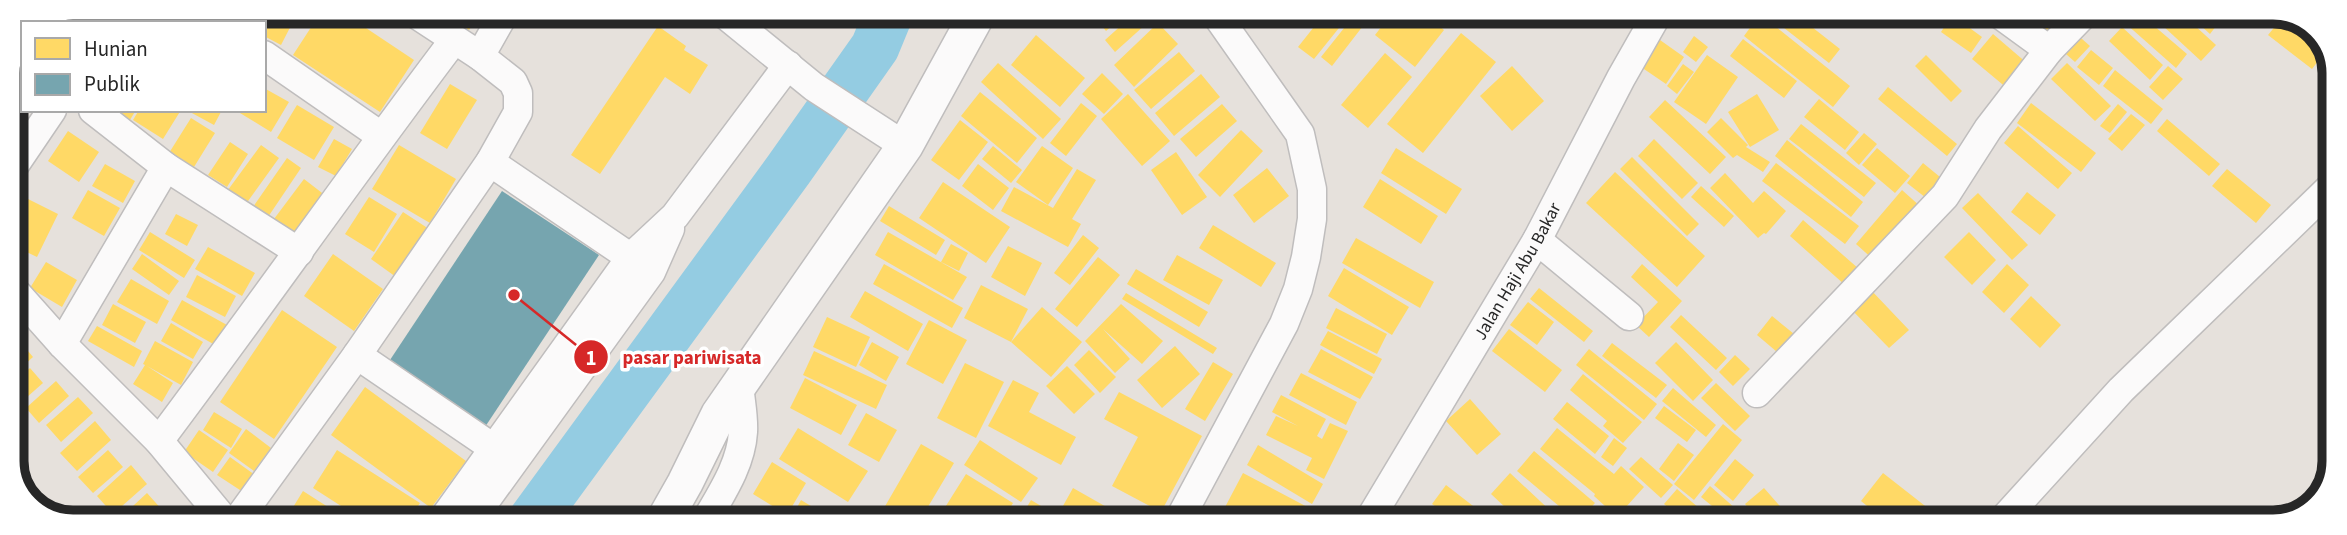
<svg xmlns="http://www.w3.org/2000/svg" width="2347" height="535" font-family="'Source Sans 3',sans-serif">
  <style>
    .homes { fill: #ffd966 }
    .public { fill: #76a5af }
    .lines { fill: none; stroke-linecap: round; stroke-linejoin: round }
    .river { stroke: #94cce2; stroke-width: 49 }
    .minor-casing { stroke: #bfbdbd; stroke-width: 31 }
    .tertiary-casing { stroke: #bfbdbd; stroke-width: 38 }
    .minor { stroke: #fbfafa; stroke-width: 28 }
    .tertiary { stroke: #fbfafa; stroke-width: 35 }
    .labels { text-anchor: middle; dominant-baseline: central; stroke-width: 7; stroke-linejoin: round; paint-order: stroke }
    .street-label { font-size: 18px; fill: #272727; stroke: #fff }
    .rim { fill: none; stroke: #272727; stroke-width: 9 }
    .leader { fill: none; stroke: #d62828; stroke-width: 2.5 }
    .callout-dot { fill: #d62828; stroke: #fff; stroke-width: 2.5 }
    .mark-label { font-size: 21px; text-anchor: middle; font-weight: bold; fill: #fff }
    .callout-label { font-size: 19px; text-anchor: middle; font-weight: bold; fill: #d62828; stroke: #fff; stroke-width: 7; stroke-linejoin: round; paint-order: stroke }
  </style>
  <rect width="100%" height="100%" fill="#e6e1dc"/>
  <path class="homes" d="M 134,12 L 138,12 L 160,23 L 127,23 Z
    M 241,12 L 298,12 L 281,45 L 264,36 L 264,23 L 237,21 Z
    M 321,12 L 342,12 L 414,60 L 380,112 L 293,55 Z
    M 442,12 L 481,12 L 469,30 Z
    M 1023,13 L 1047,13 L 1038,24 Z
    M 1094,13 L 1127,13 L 1106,31 L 1092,14 Z
    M 1135,13 L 1153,13 L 1156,15 L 1115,52 L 1105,40 Z
    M 1325,13 L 1351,13 L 1314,59 L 1298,47 Z
    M 1356,13 L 1373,13 L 1332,66 L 1321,57 Z
    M 1392,13 L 1423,13 L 1444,30 L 1415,67 L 1375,35 Z
    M 1765,13 L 1794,13 L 1840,49 L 1829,63 Z
    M 2023,13 L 2064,13 L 2046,34 Z
    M 2133,13 L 2139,13 L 2187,54 L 2176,68 L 2125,23 Z
    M 2149,13 L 2181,13 L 2216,45 L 2201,61 Z
    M 2187,13 L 2226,13 L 2210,34 Z
    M 1760,14 L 1850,86 L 1833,107 L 1744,36 Z
    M 1952,15 L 1982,37 L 1971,53 L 1941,32 Z
    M 2282,18 L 2325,52 L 2312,69 L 2268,35 Z
    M 1158,23 L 1178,44 L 1134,87 L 1114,65 Z
    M 658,26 L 686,46 L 684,50 L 708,65 L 690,94 L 665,77 L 600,174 L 571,155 Z
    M 2122,27 L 2163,65 L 2150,80 L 2109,41 Z
    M 2073,31 L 2090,46 L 2075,62 L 2058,47 Z
    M 1461,33 L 1496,62 L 1423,153 L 1387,124 Z
    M 1993,34 L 2028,64 L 2008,89 L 1972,59 Z
    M 1036,35 L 1085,78 L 1060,107 L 1011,65 Z
    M 1694,36 L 1708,47 L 1696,62 L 1683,52 Z
    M 1743,39 L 1797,81 L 1784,98 L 1730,56 Z
    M 1660,40 L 1684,57 L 1666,84 L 1641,67 Z
    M 2091,50 L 2113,68 L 2099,85 L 2077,67 Z
    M 1179,52 L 1195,71 L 1151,109 L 1134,90 Z
    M 1385,53 L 1412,77 L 1368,128 L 1341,105 Z
    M 1707,55 L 1738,77 L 1706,124 L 1674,102 Z
    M 1926,55 L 1962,91 L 1951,102 L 1915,66 Z
    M 998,63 L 1061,119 L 1043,139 L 981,82 Z
    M 2067,63 L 2111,106 L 2095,121 L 2051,79 Z
    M 1683,64 L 1694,72 L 1677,94 L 1667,86 Z
    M 1512,66 L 1544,101 L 1512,131 L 1480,96 Z
    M 2168,66 L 2183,79 L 2163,100 L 2149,87 Z
    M 13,70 L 23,75 L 23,99 L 15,114 L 12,113 Z
    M 2115,70 L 2163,109 L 2151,124 L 2103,86 Z
    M 1102,73 L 1123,94 L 1104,114 L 1082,94 Z
    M 1201,74 L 1220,97 L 1174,136 L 1155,113 Z
    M 450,84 L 477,100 L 447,149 L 420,133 Z
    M 1888,87 L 1957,144 L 1947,156 L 1878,99 Z
    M 264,88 L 289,102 L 271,132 L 235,110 L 264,110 Z
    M 980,92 L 1037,138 L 1017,163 L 961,116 Z
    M 1128,94 L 1170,141 L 1142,166 L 1101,119 Z
    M 1757,94 L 1779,130 L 1750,147 L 1728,112 Z
    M 1819,99 L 1859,132 L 1845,150 L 1804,117 Z
    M 1665,100 L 1726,157 L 1710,174 L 1649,117 Z
    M 1081,103 L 1097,116 L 1066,156 L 1050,143 Z
    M 2031,103 L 2096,153 L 2081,172 L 2017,123 Z
    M 1222,104 L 1237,121 L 1196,157 L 1180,139 Z
    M 2118,104 L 2127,112 L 2110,133 L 2100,126 Z
    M 297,105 L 334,127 L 314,160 L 277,138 Z
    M 110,110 L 136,110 L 125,128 Z
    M 139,110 L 181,110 L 163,139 L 133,120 Z
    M 191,110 L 222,110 L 214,125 L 190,112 Z
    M 2131,114 L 2145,125 L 2122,151 L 2108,139 Z
    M 191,118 L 215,133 L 194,167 L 169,153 Z
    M 1721,118 L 1748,145 L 1746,147 L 1770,162 L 1763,172 L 1737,155 L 1733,158 L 1707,132 Z
    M 2167,119 L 2220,164 L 2209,176 L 2157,131 Z
    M 960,120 L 988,142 L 959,180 L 931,160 Z
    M 1801,124 L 1876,183 L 1864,197 L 1789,139 Z
    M 2018,126 L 2072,173 L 2058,189 L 2004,143 Z
    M 1241,130 L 1263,151 L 1220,197 L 1198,175 Z
    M 68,131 L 99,152 L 79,182 L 48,161 Z
    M 1864,133 L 1877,144 L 1859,165 L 1846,153 Z
    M 334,139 L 352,149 L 336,176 L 318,167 Z
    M 1654,139 L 1698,183 L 1682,199 L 1638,156 Z
    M 1787,140 L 1863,202 L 1851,217 L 1775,156 Z
    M 230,142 L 248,154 L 227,187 L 208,175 Z
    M 261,145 L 279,158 L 243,208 L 225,194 Z
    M 399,145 L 456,179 L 430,223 L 372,189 Z
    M 993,146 L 1022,170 L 1011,183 L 982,159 Z
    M 1042,146 L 1073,168 L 1048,205 L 1016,182 Z
    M 1396,148 L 1462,189 L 1446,214 L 1381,173 Z
    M 1877,148 L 1910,176 L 1895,193 L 1862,165 Z
    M 1176,152 L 1207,197 L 1182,215 L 1151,170 Z
    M 1632,157 L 1699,224 L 1687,236 L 1620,169 Z
    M 287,158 L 301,168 L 268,217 L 253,207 Z
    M 1776,163 L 1859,226 L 1845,244 L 1762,181 Z
    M 1923,163 L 1951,186 L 1935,205 L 1907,183 Z
    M 105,164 L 135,181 L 123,203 L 92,186 Z
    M 978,164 L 1009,188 L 993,210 L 962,186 Z
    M 1267,168 L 1289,196 L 1254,223 L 1233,195 Z
    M 1077,169 L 1096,180 L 1072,219 L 1081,224 L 1068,247 L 1001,211 L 1014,187 L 1053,208 Z
    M 2227,169 L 2271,205 L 2256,223 L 2212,186 Z
    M 1615,172 L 1705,256 L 1677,287 L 1586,203 Z
    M 1725,173 L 1753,203 L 1764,191 L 1786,211 L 1766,234 L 1764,233 L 1758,238 L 1710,188 Z
    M 304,179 L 326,196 L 297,236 L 274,219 Z
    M 1380,179 L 1438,216 L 1421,244 L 1363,207 Z
    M 943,182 L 1010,227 L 986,263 L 919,218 Z
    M 1701,186 L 1734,216 L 1724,227 L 1691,197 Z
    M 88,190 L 120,208 L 104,236 L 72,218 Z
    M 1902,190 L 1921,207 L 1875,261 L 1856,244 Z
    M 2027,192 L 2056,215 L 2040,235 L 2011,212 Z
    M 1978,193 L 2028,245 L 2012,260 L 1962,208 Z
    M 20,195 L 58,214 L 37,257 L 12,245 L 12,210 Z
    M 369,197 L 397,214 L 374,252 L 345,234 Z
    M 889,206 L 945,240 L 936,255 L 880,221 Z
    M 403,212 L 429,229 L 396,277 L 371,259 Z
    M 176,214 L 198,225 L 187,246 L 165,234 Z
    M 1803,220 L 1859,269 L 1845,285 L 1790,236 Z
    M 1213,225 L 1276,263 L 1261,287 L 1199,248 Z
    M 150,232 L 195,260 L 184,278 L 139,250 Z
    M 888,232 L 967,277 L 953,300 L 875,255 Z
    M 1969,232 L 1996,260 L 1972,285 L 1944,257 Z
    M 1083,235 L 1099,248 L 1070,285 L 1054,273 Z
    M 1356,238 L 1434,282 L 1420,308 L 1342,263 Z
    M 951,244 L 968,253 L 959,271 L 941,262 Z
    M 1008,246 L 1042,263 L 1025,296 L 991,277 Z
    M 208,247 L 255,273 L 242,296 L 195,269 Z
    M 142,254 L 179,281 L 169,295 L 132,269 Z
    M 333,254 L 383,289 L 354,331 L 304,296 Z
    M 1177,255 L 1223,280 L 1209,305 L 1163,280 Z
    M 1098,257 L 1120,275 L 1077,327 L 1055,309 Z
    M 46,262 L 77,280 L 62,307 L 30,288 Z
    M 884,264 L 963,308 L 952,328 L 873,284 Z
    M 1642,264 L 1682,301 L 1649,337 L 1636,325 L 1658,302 L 1631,277 Z
    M 2007,264 L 2029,285 L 2004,313 L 1982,292 Z
    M 1344,268 L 1409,307 L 1392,335 L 1328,296 Z
    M 1136,269 L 1208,312 L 1199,327 L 1127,284 Z
    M 197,275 L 236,296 L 225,317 L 186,297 Z
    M 131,279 L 169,301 L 157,324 L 117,302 Z
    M 981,285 L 1028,309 L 1011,342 L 964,318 Z
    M 1539,288 L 1593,331 L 1584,342 L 1530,299 Z
    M 1870,289 L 1909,330 L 1889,348 L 1850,308 Z
    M 865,291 L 923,324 L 908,351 L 850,317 Z
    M 1126,293 L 1217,348 L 1213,354 L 1122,299 Z
    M 2031,296 L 2061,325 L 2040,348 L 2010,319 Z
    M 182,300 L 227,325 L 215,345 L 171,320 Z
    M 1528,302 L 1554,322 L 1537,345 L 1510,325 Z
    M 113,304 L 146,322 L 135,343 L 102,325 Z
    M 1121,304 L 1163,341 L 1142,364 L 1103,329 L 1130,359 L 1115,373 L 1085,341 Z
    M 1042,307 L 1082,342 L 1051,377 L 1011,342 Z
    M 1336,308 L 1387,334 L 1377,354 L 1326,328 Z
    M 282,310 L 337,347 L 274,439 L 220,402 Z
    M 1681,315 L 1727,358 L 1716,370 L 1670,327 Z
    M 1772,316 L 1799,338 L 1783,357 L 1757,335 Z
    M 827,317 L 870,337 L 856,367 L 813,347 Z
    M 929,320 L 967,340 L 943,384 L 906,364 Z
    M 171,323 L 203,342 L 193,359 L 161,341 Z
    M 97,326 L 142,351 L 134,367 L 88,341 Z
    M 1509,329 L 1562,370 L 1545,392 L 1492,351 Z
    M 1328,331 L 1382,359 L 1374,374 L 1320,345 Z
    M 18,339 L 33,357 L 13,375 L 13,343 Z
    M 155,341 L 193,362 L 181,385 L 147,366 L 173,383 L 162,402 L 133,384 L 145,365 L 143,364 Z
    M 872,342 L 899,357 L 886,381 L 859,365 Z
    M 1676,342 L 1713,380 L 1693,401 L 1655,363 Z
    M 1612,343 L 1667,385 L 1656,398 L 1602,356 Z
    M 1175,346 L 1200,374 L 1162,408 L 1137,380 Z
    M 1321,349 L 1373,377 L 1360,399 L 1308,372 Z
    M 1589,349 L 1657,404 L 1644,420 L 1576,365 Z
    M 1089,350 L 1116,377 L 1100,393 L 1074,365 Z
    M 814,351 L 887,385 L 876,409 L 803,375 Z
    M 1735,355 L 1750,369 L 1733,386 L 1719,372 Z
    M 1213,362 L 1233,374 L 1205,421 L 1185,409 Z
    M 965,363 L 1004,382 L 976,438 L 937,418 Z
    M 1067,366 L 1095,394 L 1074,414 L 1046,386 Z
    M 30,368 L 43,383 L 18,405 L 13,399 L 13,383 Z
    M 1301,373 L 1357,402 L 1346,425 L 1289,395 Z
    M 1583,374 L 1642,422 L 1623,443 L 1603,426 L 1607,421 L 1570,390 Z
    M 805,378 L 857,405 L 841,435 L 790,408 Z
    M 1013,380 L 1039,393 L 1029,412 L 1076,437 L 1061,465 L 988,426 Z
    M 56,381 L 69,396 L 39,423 L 26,408 Z
    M 1716,383 L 1750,416 L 1735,431 L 1701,398 Z
    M 365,387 L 466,461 L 431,508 L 331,435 Z
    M 1673,388 L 1716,425 L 1706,437 L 1662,401 Z
    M 1119,392 L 1202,436 L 1161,512 L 1112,486 L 1138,437 L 1104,419 Z
    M 1281,395 L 1326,419 L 1317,436 L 1322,439 L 1330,423 L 1348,431 L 1324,479 L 1306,470 L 1312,458 L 1266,435 L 1276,416 L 1298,426 L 1272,412 Z
    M 78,397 L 93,413 L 61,442 L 46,425 Z
    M 1470,399 L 1501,434 L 1477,455 L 1446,421 Z
    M 1567,402 L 1609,436 L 1595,454 L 1553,419 Z
    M 1664,406 L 1696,430 L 1687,442 L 1655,418 Z
    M 214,412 L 242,429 L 231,448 L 203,430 Z
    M 866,413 L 897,430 L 879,462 L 848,445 Z
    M 95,421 L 111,440 L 77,471 L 60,453 Z
    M 1723,424 L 1742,440 L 1694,500 L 1674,484 Z
    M 798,428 L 868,471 L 848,502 L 779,459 Z
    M 1557,428 L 1614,474 L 1621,466 L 1644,487 L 1617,517 L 1594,496 L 1595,494 L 1540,449 Z
    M 246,429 L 271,448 L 254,471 L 229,453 Z
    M 199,430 L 228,450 L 213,472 L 184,452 Z
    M 1614,438 L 1627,448 L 1613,466 L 1601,457 Z
    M 980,440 L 1038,478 L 1021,502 L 964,465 Z
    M 1678,443 L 1694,455 L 1674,481 L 1659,469 Z
    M 921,444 L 954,463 L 919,522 L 892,522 L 880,515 Z
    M 1258,445 L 1323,484 L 1312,504 L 1247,465 Z
    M 108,450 L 123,467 L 93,493 L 78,477 Z
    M 337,450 L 420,503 L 408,522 L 366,522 L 313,488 Z
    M 1534,451 L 1595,503 L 1578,522 L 1517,471 Z
    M 230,457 L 255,475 L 243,492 L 217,475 Z
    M 1641,457 L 1673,485 L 1661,498 L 1629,469 Z
    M 1735,459 L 1754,475 L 1733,501 L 1714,485 Z
    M 772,462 L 806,483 L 787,515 L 753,494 Z
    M 131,465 L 147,484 L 113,514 L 97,496 Z
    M 1243,473 L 1313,510 L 1307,522 L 1245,522 L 1223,511 Z
    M 1510,473 L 1556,516 L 1550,522 L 1521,522 L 1491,494 Z
    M 1883,473 L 1929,509 L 1919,523 L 1888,523 L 1861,501 Z
    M 966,474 L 1013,503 L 1002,522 L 964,522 L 944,509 Z
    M 1446,485 L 1477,509 L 1467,522 L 1457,522 L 1432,504 Z
    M 1710,486 L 1736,509 L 1728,519 L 1701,497 Z
    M 1073,488 L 1133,522 L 1074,522 L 1059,513 Z
    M 1764,488 L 1794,522 L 1761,522 L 1745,504 Z
    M 1677,489 L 1715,522 L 1685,522 L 1664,504 Z
    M 303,491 L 339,514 L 335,522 L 284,522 Z
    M 147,493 L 164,512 L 153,522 L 123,522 L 120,518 Z
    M 801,500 L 831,518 L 829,522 L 789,522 Z
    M 1031,500 L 1068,522 L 1018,522 Z
    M 1484,509 L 1501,522 L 1474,522 Z
    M 746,513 L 762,522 L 740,522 Z
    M 1392,513 L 1405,522 L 1386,522 Z"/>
  <path class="public" d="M 502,191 L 599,255 L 485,427 L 388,363 Z"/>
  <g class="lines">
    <path class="river" d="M 531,522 L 789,169 L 875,47 L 889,13"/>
    <g class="minor-casing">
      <g id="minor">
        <path d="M 204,12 L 218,23"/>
        <path d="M 723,13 L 814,87 L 905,146"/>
        <path d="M 1998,13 L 2049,50 L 2085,13"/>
        <path d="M 106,23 L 112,12"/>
        <path d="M 264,55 L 381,136"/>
        <path d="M 480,56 L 505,12"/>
        <path d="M 93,110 L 166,167 L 299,252"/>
        <path d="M 490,162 L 646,268"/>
        <path d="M 12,169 L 52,110"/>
        <path d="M 1537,240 L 1629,316"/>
        <path d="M 13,289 L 62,344 L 159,441 L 226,522"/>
        <path d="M 62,344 L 166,167"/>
        <path d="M 357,355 L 508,458"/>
        <path d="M 1757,393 L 1945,196 L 1988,129 L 2049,50"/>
        <path d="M 159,441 C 259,308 354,172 454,40"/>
        <path d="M 236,522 L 357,355 L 490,162 L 518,112 L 518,93 L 513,82 L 480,56 L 413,12"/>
        <path d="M 441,522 L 631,257 L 675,216 L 788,65"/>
        <path d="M 470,522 L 651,272 L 670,229"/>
        <path d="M 705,522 C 721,494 741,465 743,432 C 744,416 740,399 739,383"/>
        <path d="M 1178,522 L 1284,324 L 1298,289 L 1306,257 L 1312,219 L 1312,189 L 1300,134 L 1215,13"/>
        <path id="s1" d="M 1368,522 L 1537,240 L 1621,78 L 1658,13"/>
        <path d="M 2000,523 L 2121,390 L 2334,184"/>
      </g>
    </g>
    <g class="tertiary-casing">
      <path id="tertiary" d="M 663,522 L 685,483 L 719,414 L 905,146 L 978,13"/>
    </g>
    <use href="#minor" class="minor"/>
    <use href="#tertiary" class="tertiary"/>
  </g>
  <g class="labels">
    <g class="street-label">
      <text stroke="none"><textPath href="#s1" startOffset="292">Jalan Haji Abu Bakar</textPath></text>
    </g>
  </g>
  <path d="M0 0H2347V535H0ZM73 24H2273A49 49 0 0 1 2322 73V461A49 49 0 0 1 2273 510H73A49 49 0 0 1 24 461V73A49 49 0 0 1 73 24Z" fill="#fff" fill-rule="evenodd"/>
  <path class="rim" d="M73 24H2273A49 49 0 0 1 2322 73V461A49 49 0 0 1 2273 510H73A49 49 0 0 1 24 461V73A49 49 0 0 1 73 24Z"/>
  <path class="leader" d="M514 295L591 357"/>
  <g class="callout-dot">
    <circle cx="514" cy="295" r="7"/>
    <circle cx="591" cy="357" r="18"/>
  </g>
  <g class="mark-label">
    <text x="591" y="365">1</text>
  </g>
  <g class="callout-label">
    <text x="692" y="364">pasar pariwisata</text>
  </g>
  <rect x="21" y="21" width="245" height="91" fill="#ffffff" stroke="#a9a9a9" stroke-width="2"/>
  <rect x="35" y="38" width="35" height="21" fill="#ffd966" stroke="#a9a9a9" stroke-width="2"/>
  <text x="84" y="56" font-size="21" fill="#272727">Hunian</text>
  <rect x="35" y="74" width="35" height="21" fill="#76a5af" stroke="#a9a9a9" stroke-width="2"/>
  <text x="84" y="91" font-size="21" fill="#272727">Publik</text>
</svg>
